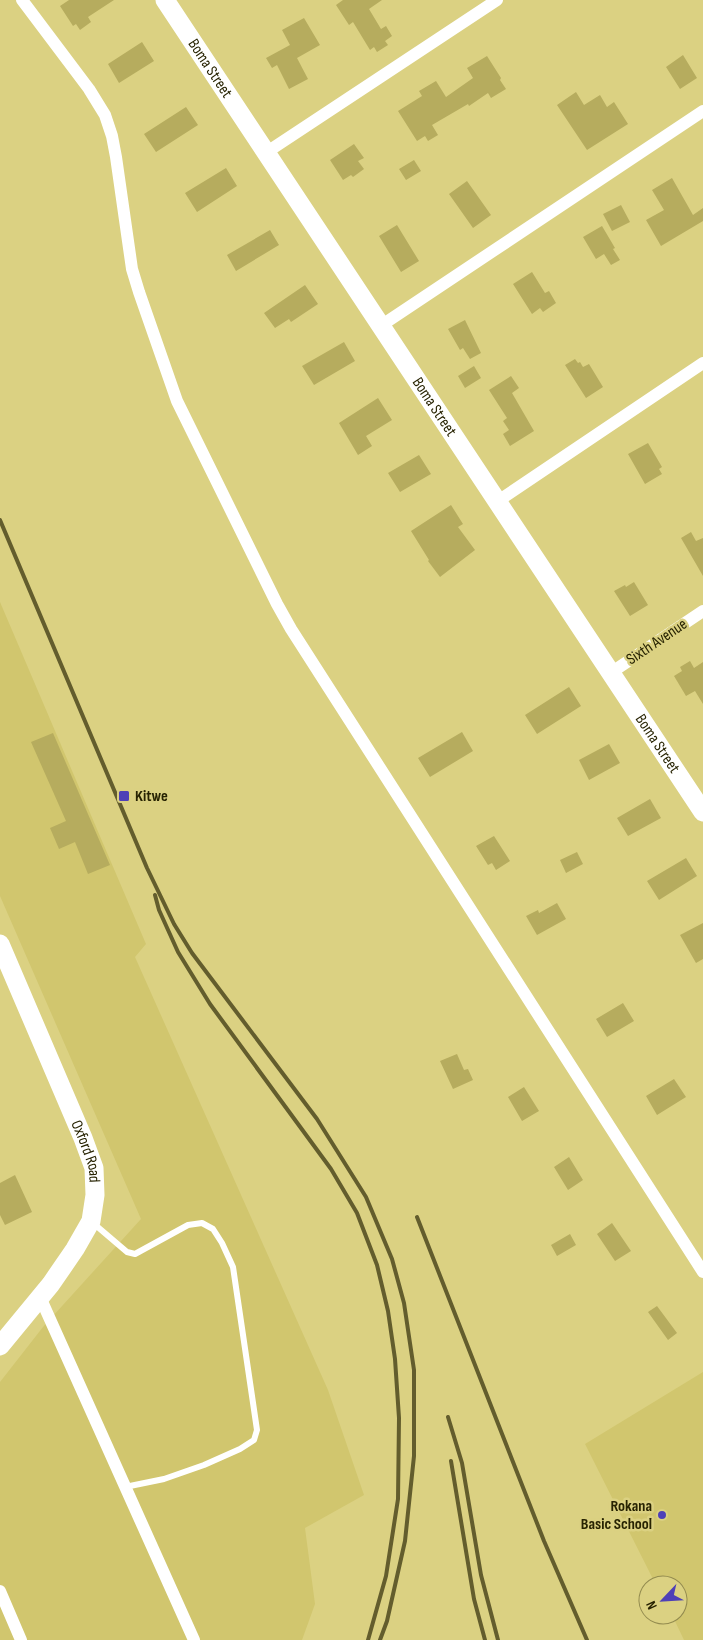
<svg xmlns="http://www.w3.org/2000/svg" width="703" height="1640" font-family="'Sofia Sans Condensed',sans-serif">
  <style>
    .built { fill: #d1c66e }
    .building { fill: #b6ac5e }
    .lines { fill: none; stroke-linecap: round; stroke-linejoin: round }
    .lane { stroke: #fff; stroke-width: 6 }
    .street { stroke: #fff; stroke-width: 12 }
    .secondary { stroke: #fff; stroke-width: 19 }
    .rail { stroke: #635d2d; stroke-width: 4 }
    .poi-dot { fill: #4e40b7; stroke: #dbd182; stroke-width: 2 }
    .labels { text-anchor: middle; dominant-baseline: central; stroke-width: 5; stroke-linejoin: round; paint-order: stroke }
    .street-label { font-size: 16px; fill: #272302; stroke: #dbd182 }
    .poi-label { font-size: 16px; font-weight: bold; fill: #272302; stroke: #dbd182; text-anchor: start }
  </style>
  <rect width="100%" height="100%" fill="#dbd182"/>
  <path class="built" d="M 0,602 L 146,944 L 135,957 L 328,1390 L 364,1495 L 305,1528 L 315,1604 L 302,1640 L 0,1640 L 0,1382 L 43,1327 L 141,1219 L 0,896 Z
    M 703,1372 L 703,1640 L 684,1640 L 672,1615 L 678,1615 L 678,1585 L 656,1585 L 585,1444 Z"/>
  <path class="building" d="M 69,0 L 114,0 L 88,17 L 91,22 L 80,30 L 76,24 L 73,26 L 60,6 Z
    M 343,0 L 382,0 L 369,9 L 381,29 L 386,26 L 392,36 L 385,41 L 388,45 L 377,52 L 374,47 L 370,50 L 353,22 L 349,25 L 336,5 Z
    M 304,18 L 320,45 L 297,58 L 308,79 L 289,89 L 277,65 L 272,68 L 266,58 L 290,45 L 282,30 Z
    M 142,42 L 154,61 L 119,83 L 108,64 Z
    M 683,55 L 697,78 L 680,89 L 666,67 Z
    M 487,56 L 501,78 L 500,80 L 506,89 L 491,98 L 488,93 L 469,106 L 468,104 L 432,125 L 438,135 L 428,141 L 425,136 L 417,141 L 398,111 L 422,96 L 419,91 L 436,81 L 446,97 L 473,78 L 467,68 Z
    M 576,92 L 584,105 L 600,95 L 607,107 L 614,102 L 628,124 L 587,150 L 557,105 Z
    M 186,107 L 198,125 L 156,152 L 144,134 Z
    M 354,144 L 364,158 L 358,161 L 364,169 L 353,177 L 351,175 L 343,180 L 330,160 Z
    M 414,160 L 421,171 L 406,180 L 399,169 Z
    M 226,168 L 237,186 L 197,212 L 185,193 Z
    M 672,178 L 693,215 L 703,208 L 703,221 L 661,246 L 646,220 L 664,210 L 652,190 Z
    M 467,181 L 491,215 L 473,228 L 449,194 Z
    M 621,205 L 630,222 L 612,231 L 603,214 Z
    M 397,225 L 419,261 L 401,272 L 379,236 Z
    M 602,226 L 615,248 L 613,249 L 620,260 L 611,265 L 604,254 L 596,259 L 583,237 Z
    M 270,230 L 279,245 L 236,271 L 227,255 Z
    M 532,272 L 545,293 L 549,291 L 556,303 L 543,312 L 540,308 L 532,314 L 513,284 Z
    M 305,285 L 318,304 L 291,322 L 289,319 L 275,328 L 264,313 Z
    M 465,320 L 481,353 L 470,359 L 463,348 L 460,350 L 448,329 Z
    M 344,342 L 355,361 L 314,385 L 302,366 Z
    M 575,359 L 578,363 L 580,362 L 583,367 L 589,364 L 603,387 L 586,398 L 565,365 Z
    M 474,366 L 481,378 L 465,388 L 458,376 Z
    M 511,376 L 519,388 L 512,393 L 534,431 L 510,446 L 503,434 L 509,430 L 503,421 L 507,418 L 489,390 Z
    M 378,398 L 392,420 L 366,436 L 372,446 L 358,455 L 339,423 Z
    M 648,443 L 662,467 L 659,469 L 662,474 L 645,484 L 628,454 Z
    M 419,455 L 431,474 L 400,492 L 388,473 Z
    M 451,505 L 463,524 L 458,527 L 475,550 L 440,577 L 428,561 L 429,560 L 411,531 Z
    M 691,532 L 696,541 L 703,538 L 703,576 L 681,538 Z
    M 634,582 L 648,605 L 630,616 L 614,591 L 625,585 L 626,587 Z
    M 690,661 L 694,668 L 703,662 L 703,704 L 695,691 L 686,696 L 674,676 L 682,671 L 680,667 Z
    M 569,687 L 581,706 L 537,734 L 525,715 Z
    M 462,732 L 473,751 L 430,777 L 418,758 Z
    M 53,733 L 110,865 L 88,874 L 75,842 L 59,849 L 50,828 L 66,821 L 31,742 Z
    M 609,744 L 620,763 L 589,780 L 579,760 Z
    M 650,799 L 661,818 L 628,836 L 617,818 Z
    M 494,836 L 510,861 L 496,870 L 492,863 L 488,865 L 476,846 Z
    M 577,852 L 583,864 L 566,873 L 560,860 Z
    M 686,858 L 697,876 L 659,900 L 647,881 Z
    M 557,903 L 566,919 L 537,935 L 526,916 L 538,910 L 539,913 Z
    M 703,923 L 703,959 L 696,963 L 680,935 Z
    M 623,1003 L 634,1021 L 607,1037 L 596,1019 Z
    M 457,1054 L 464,1070 L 468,1069 L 473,1080 L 453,1089 L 440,1061 Z
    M 674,1079 L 686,1097 L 657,1115 L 646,1096 Z
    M 524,1087 L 539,1111 L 522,1121 L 508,1097 Z
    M 569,1157 L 583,1180 L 568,1190 L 554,1167 Z
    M 15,1175 L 32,1212 L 5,1225 L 0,1215 L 0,1183 Z
    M 612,1223 L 631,1251 L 615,1261 L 597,1234 Z
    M 570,1234 L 576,1245 L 557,1256 L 551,1245 Z
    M 657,1306 L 677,1333 L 668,1340 L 648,1312 Z"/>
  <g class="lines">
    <path class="lane" d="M 93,1223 L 127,1252 L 135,1254 L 188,1225 L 202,1223 L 213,1229 L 222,1243 L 233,1267 L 257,1430 L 254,1440 L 240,1449 L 204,1465 L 164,1479 L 125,1487"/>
    <path class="street" d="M 22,0 L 89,89 L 105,115 L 112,136 L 116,157 L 132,269 L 139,292 L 177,401 L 277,604 L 291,629 L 703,1272
      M 267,152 L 497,0
      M 382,325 L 703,111
      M 498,501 L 703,363
      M 612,672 L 703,611
      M 40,1297 L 194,1640
      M 0,1591 L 21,1640"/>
    <g class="secondary">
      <path id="s1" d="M 165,0 L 703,812"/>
      <path id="s2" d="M 0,944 L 83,1138 L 94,1168 L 95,1195 L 91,1221 L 75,1249 L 51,1284 L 0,1346"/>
    </g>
    <path class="rail" d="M 0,520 L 147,868 L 174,924 L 192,953 L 317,1119 L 366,1197 L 392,1259 L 404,1303 L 414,1370 L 414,1456 L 405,1541 L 387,1621 L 380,1640
      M 155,895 L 159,910 L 178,952 L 210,1004 L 331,1169 L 357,1213 L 377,1265 L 388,1311 L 395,1359 L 399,1418 L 398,1499 L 386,1576 L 368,1640
      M 417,1217 L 544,1541 L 587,1640
      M 448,1417 L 462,1463 L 481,1575 L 498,1640
      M 451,1461 L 474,1599 L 485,1640"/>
  </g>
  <g class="poi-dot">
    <rect x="118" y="790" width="12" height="12" rx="2.5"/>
    <circle cx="662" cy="1515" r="5"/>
  </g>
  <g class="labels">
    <g class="street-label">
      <text stroke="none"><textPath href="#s1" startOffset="82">Boma Street</textPath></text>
      <text stroke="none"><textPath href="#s1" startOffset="488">Boma Street</textPath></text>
      <text transform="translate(657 642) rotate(-34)">Sixth Avenue</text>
      <text stroke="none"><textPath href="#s1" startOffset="892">Boma Street</textPath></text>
      <text stroke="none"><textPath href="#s2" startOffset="225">Oxford Road</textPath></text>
    </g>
    <g class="poi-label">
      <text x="135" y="796">Kitwe</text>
      <text x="652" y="1506" text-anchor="end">Rokana<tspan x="652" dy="18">Basic School</tspan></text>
    </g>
  </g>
  <g transform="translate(663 1600) rotate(245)"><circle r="24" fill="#dbd182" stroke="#938b4f"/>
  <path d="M0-4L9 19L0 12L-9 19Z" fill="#4e40b7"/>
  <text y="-8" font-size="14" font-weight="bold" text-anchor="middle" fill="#272302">N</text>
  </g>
</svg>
